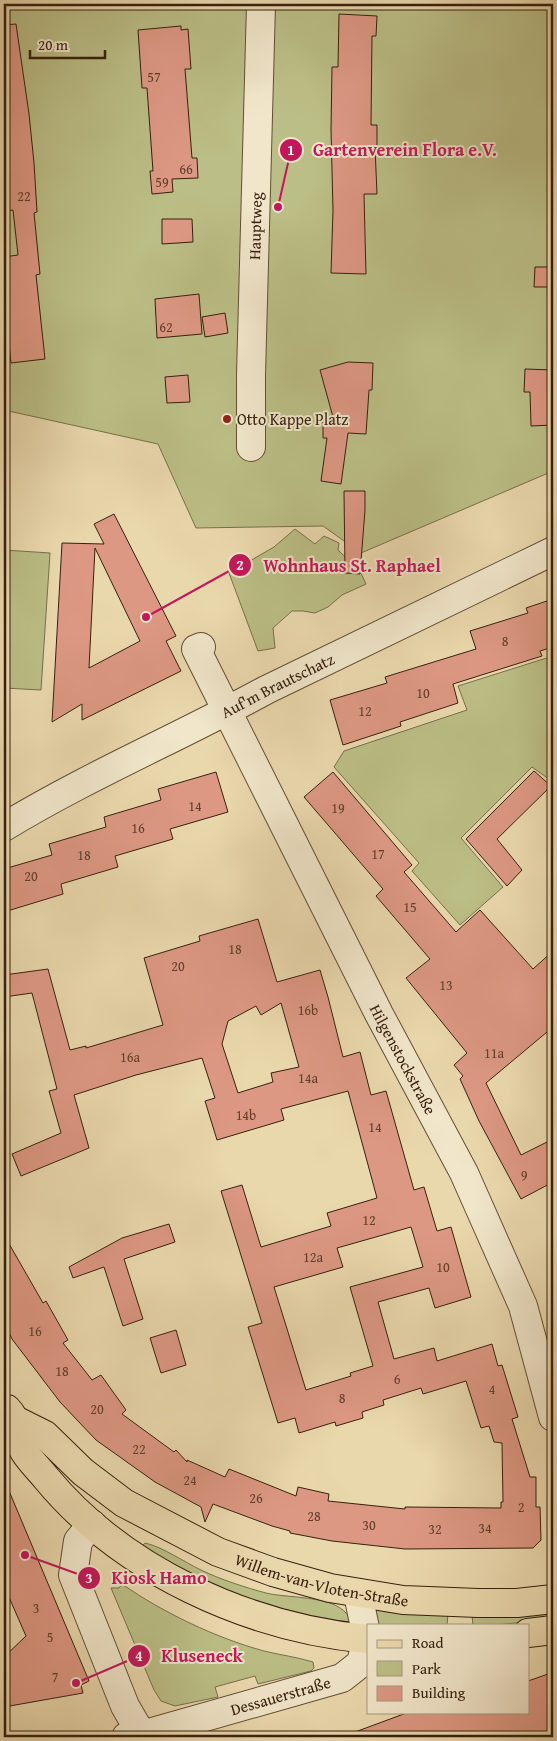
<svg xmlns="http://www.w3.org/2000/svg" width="557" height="1741" font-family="'Gentium Book Plus',serif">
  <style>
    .green { fill: #bbbe86; stroke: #786f4a }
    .building { fill: #dd9883; stroke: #36200e; fill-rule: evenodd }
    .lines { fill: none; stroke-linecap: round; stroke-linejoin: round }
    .minor-casing { stroke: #634e36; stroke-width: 30 }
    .major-casing { stroke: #36200e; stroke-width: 30 }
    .minor { stroke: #f1e6ca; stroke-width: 28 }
    .major { stroke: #ead8ad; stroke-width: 28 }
    .poi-dot { fill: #8f2418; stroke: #f1e6ca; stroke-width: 2 }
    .labels { text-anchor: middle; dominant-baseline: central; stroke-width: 4; stroke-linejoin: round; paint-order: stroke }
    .number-label { font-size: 14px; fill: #603e2b }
    .street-label { font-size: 16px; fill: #36200e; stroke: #f1e6ca }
    .poi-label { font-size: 16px; fill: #36200e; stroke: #f1e6ca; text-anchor: start }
    .leader { fill: none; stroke: #c2185b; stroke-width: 2 }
    .callout-dot { fill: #c2185b; stroke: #f1e6ca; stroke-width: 2 }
    .mark-label { font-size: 15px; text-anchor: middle; font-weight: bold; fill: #fff }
    .callout-label { font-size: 18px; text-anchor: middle; font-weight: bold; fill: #c2185b; stroke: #f1e6ca; stroke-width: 4; stroke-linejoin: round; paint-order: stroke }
  </style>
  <rect width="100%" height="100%" fill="#ead8ad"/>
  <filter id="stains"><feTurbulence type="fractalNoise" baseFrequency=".004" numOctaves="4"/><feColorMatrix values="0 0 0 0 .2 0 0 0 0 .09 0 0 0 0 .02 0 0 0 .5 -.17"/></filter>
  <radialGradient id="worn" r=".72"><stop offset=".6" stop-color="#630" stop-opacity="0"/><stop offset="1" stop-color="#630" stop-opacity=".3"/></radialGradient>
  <path class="green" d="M 4,4 L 553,4 L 553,471 L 361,553 L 323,526 L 196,528 L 158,444 L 4,410 Z
    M 295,529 L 315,544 L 324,536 L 339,543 L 338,550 L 360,571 L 366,584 L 342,595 L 328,607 L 315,613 L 303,611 L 292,611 L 273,628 L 275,648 L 258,651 L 229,573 L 274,547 Z
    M 4,550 L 50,553 L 41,690 L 4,688 Z
    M 553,656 L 553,782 L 532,767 L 461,838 L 503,887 L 460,925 L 412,871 L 419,863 L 334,767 L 344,751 L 467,710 L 458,686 Z
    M 145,1543 C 163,1547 184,1562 201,1570 C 219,1579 247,1588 266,1593 C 289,1599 347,1594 351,1624 L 298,1616 L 253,1602 L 194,1577 L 143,1547 L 143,1545 Z
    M 122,1584 C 162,1612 216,1638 264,1651 C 280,1655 297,1657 313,1662 L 314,1668 L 311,1671 L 258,1684 L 255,1676 L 215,1687 L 218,1697 L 175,1706 L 161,1701 L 154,1690 L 111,1588 L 119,1588 Z
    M 373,1608 L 448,1614 L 447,1625 L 377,1625 Z
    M 553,1611 L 553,1619 L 497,1625 L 473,1625 L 472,1615 Z"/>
  <path class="building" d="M 339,14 L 377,16 L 376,36 L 372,36 L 371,125 L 377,125 L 377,147 L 375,147 L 377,194 L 364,194 L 366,274 L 331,273 L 333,211 L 331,130 L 332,67 L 338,67 Z
    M 16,24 L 29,114 L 34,163 L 37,212 L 34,213 L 40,274 L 36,275 L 45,359 L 11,363 L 4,296 L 4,257 L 18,255 L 13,210 L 4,211 L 4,147 L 9,146 L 4,102 L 4,25 Z
    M 181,26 L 181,30 L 188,29 L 191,69 L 185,69 L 192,158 L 197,158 L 198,178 L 172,179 L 173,192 L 152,194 L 150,171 L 153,171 L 147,88 L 142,88 L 138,30 Z
    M 162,219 L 192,219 L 193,242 L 162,244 Z
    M 535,267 L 553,267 L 553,287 L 534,287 Z
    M 199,294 L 202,334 L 157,338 L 155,299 Z
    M 225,313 L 228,333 L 205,337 L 202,317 Z
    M 348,362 L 373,363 L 372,390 L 369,390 L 366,434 L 348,433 L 341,484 L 321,481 L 327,438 L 323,438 L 323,417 L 333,417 L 320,370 Z
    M 525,369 L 553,370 L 553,425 L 531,426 L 530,392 L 524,392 Z
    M 188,375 L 190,402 L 167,403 L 165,377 Z
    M 344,491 L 365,491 L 365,510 L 360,574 L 345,573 Z
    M 114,514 L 176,636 L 166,641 L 181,671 L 82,720 L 82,704 L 52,722 L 62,543 L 104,544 L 94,524 ZM 95,548 L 140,641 L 89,668 Z
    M 553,599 L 553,647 L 540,651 L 542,656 L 453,684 L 458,703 L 400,722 L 401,726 L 343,745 L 330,700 L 387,683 L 385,677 L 476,649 L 470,631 L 528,613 L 526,608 Z
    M 534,771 L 551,786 L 497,839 L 522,870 L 507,886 L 466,839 Z
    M 216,772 L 228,812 L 170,829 L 173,839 L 115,856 L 118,867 L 61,884 L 63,894 L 4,912 L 4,869 L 52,855 L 49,844 L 106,827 L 104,817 L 161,800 L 158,789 Z
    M 333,772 L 412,865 L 404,872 L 456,932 L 480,910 L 533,969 L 553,951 L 553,1027 L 486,1083 L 521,1155 L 553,1139 L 553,1182 L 521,1199 L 479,1121 L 460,1079 L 463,1076 L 454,1065 L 467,1053 L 406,978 L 430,959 L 376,896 L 383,889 L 304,797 Z
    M 258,919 L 277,982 L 320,970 L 328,997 L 343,1057 L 360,1052 L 371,1095 L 386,1091 L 414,1190 L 424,1187 L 437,1231 L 451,1227 L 471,1297 L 435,1308 L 429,1288 L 378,1302 L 394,1359 L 434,1348 L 437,1361 L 492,1344 L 498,1366 L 502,1365 L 518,1417 L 512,1419 L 530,1477 L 536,1477 L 536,1507 L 540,1507 L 541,1540 L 533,1548 L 405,1549 L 332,1541 L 290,1533 L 290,1531 L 272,1526 L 213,1504 L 205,1522 L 201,1507 L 155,1482 L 96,1440 L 60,1402 L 12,1339 L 4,1323 L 4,1235 L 43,1303 L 46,1301 L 68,1340 L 63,1343 L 92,1380 L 101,1375 L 126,1410 L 122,1414 L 174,1452 L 176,1450 L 187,1462 L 187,1460 L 225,1477 L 229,1469 L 296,1496 L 298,1487 L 329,1494 L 328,1501 L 405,1509 L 405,1507 L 501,1508 L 501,1502 L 503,1502 L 502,1443 L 494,1442 L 489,1426 L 481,1428 L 466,1381 L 423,1394 L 421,1388 L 383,1400 L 384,1405 L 362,1412 L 363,1418 L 336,1426 L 335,1422 L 299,1433 L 295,1418 L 278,1423 L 248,1327 L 262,1323 L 221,1191 L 242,1185 L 261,1247 L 331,1226 L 327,1213 L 377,1198 L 348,1091 L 281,1109 L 284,1120 L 217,1140 L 205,1101 L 215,1098 L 202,1058 L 136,1075 L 74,1095 L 89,1148 L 21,1176 L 12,1154 L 61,1133 L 49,1091 L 57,1089 L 32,993 L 4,997 L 4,975 L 48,969 L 70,1050 L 86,1046 L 86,1048 L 163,1025 L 144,958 L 200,941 L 199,936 ZM 281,1003 L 299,1067 L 271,1073 L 273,1082 L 238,1093 L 222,1044 L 228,1021 L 256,1006 L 261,1015 ZM 411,1227 L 423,1267 L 350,1287 L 373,1366 L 350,1373 L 351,1376 L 306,1390 L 274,1287 L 343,1267 L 337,1248 Z
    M 169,1224 L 175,1242 L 124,1259 L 143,1319 L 123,1326 L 104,1267 L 73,1278 L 69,1267 L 122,1238 Z
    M 176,1330 L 186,1365 L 161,1373 L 150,1338 Z
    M 4,1479 L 89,1681 L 81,1685 L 83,1693 L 4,1707 L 4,1657 L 26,1636 L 8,1595 L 4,1595 Z
    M 548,1674 L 553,1691 L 553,1737 L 347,1737 L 347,1735 L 409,1712 L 528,1712 L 528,1681 Z"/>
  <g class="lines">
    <g class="minor-casing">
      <g id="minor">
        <path id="s1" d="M 251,447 L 251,375 L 261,4"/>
        <path id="s2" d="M 201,647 L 196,649 L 379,1014 L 464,1173 L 523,1306 L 553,1417"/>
        <path id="s3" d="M 4,827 C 88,776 180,737 266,690 L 553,551"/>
        <path d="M 92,1524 L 78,1541 L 73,1575 L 125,1706 L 143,1737"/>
        <path id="s4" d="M 126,1737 L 142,1735 L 342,1678 L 361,1663 L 367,1638 L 358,1594"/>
      </g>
    </g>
    <g class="major-casing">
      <g id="major">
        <path d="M 7,1409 C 10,1412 12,1415 14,1419 C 19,1429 18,1442 24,1451 C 30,1461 39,1469 46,1478 C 123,1571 249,1628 368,1639"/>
        <path id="s5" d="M 15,1420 L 45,1435 L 83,1472 L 124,1503 L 218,1552 L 273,1572 L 330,1588 L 403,1600 L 478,1603 L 517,1603 L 553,1599"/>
        <path d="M 528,1633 L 553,1630"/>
      </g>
    </g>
    <use href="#minor" class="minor"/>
    <use href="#major" class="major"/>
  </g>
  <circle class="poi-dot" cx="227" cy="419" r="5"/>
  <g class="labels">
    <g class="number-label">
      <text x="154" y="77">57</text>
      <text x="186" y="169">66</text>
      <text x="162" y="182">59</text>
      <text x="24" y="196">22</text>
      <text x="166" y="327">62</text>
      <text x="505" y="641">8</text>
      <text x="423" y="693">10</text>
      <text x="365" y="711">12</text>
      <text x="195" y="806">14</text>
      <text x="338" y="808">19</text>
      <text x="138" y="828">16</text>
      <text x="378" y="854">17</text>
      <text x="84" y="855">18</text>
      <text x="31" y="876">20</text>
      <text x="410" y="907">15</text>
      <text x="235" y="949">18</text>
      <text x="178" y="966">20</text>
      <text x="446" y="985">13</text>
      <text x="308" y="1010">16b</text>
      <text x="494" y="1053">11a</text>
      <text x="130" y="1057">16a</text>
      <text x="308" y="1078">14a</text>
      <text x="246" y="1115">14b</text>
      <text x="375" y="1127">14</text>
      <text x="524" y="1175">9</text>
      <text x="369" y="1220">12</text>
      <text x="313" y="1257">12a</text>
      <text x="443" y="1267">10</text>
      <text x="35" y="1331">16</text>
      <text x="62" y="1371">18</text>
      <text x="397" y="1379">6</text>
      <text x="492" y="1389">4</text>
      <text x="342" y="1398">8</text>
      <text x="97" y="1409">20</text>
      <text x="139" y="1449">22</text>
      <text x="190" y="1480">24</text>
      <text x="256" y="1498">26</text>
      <text x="521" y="1507">2</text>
      <text x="314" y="1516">28</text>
      <text x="369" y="1525">30</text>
      <text x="485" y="1528">34</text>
      <text x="435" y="1529">32</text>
      <text x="36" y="1608">3</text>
      <text x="50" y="1637">5</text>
      <text x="55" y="1677">7</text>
    </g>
    <g class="street-label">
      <text stroke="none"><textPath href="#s1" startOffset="221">Hauptweg</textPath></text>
      <text stroke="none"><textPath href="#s3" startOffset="308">Auf'm Brautschatz</textPath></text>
      <text stroke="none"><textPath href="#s2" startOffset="465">Hilgenstockstraße</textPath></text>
      <text stroke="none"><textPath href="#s5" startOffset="352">Willem-van-Vloten-Straße</textPath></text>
      <text stroke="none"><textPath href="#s4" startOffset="160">Dessauerstraße</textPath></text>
    </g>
    <g class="poi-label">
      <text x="237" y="419">Otto Kappe Platz</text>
    </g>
  </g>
  <path class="leader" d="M278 207L291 150M146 617L240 565M25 1555L89 1578M76 1683L139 1656"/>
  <g class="callout-dot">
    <circle cx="278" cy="207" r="5"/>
    <circle cx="146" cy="617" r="5"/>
    <circle cx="25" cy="1555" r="5"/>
    <circle cx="76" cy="1683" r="5"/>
    <circle cx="291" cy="150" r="12"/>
    <circle cx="240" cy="565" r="12"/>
    <circle cx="89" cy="1578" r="12"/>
    <circle cx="139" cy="1656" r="12"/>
  </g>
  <g class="mark-label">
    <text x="291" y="155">1</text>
    <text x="240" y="570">2</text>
    <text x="89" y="1583">3</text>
    <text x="139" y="1661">4</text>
  </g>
  <g class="callout-label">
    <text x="405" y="156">Gartenverein Flora e.V.</text>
    <text x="352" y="572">Wohnhaus St. Raphael</text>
    <text x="159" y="1584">Kiosk Hamo</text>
    <text x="202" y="1662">Kluseneck</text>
  </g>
  <rect width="557" height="1741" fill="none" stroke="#ead8ad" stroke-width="20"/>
  <rect x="5" y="5" width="547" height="1731" fill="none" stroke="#36200e" stroke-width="2.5"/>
  <rect x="10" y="10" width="537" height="1721" fill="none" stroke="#36200e"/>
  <rect x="367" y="1624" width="162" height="90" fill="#f1e6ca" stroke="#a6977f"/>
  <rect x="377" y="1640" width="25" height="8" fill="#ead8ad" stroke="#a6977f"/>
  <text x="412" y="1648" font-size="15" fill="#36200e">Road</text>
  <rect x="377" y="1661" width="25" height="15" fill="#bbbe86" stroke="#a6977f"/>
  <text x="412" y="1674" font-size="15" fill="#36200e">Park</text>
  <rect x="377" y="1686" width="25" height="15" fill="#dd9883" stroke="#a6977f"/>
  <text x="412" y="1698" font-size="15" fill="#36200e">Building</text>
  <path d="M30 50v8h75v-8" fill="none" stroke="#36200e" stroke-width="2.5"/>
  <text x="38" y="50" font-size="15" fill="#36200e" stroke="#f1e6ca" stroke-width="4" paint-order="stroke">20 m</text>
  <rect width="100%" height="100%" filter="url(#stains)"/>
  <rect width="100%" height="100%" fill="url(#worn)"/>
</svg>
